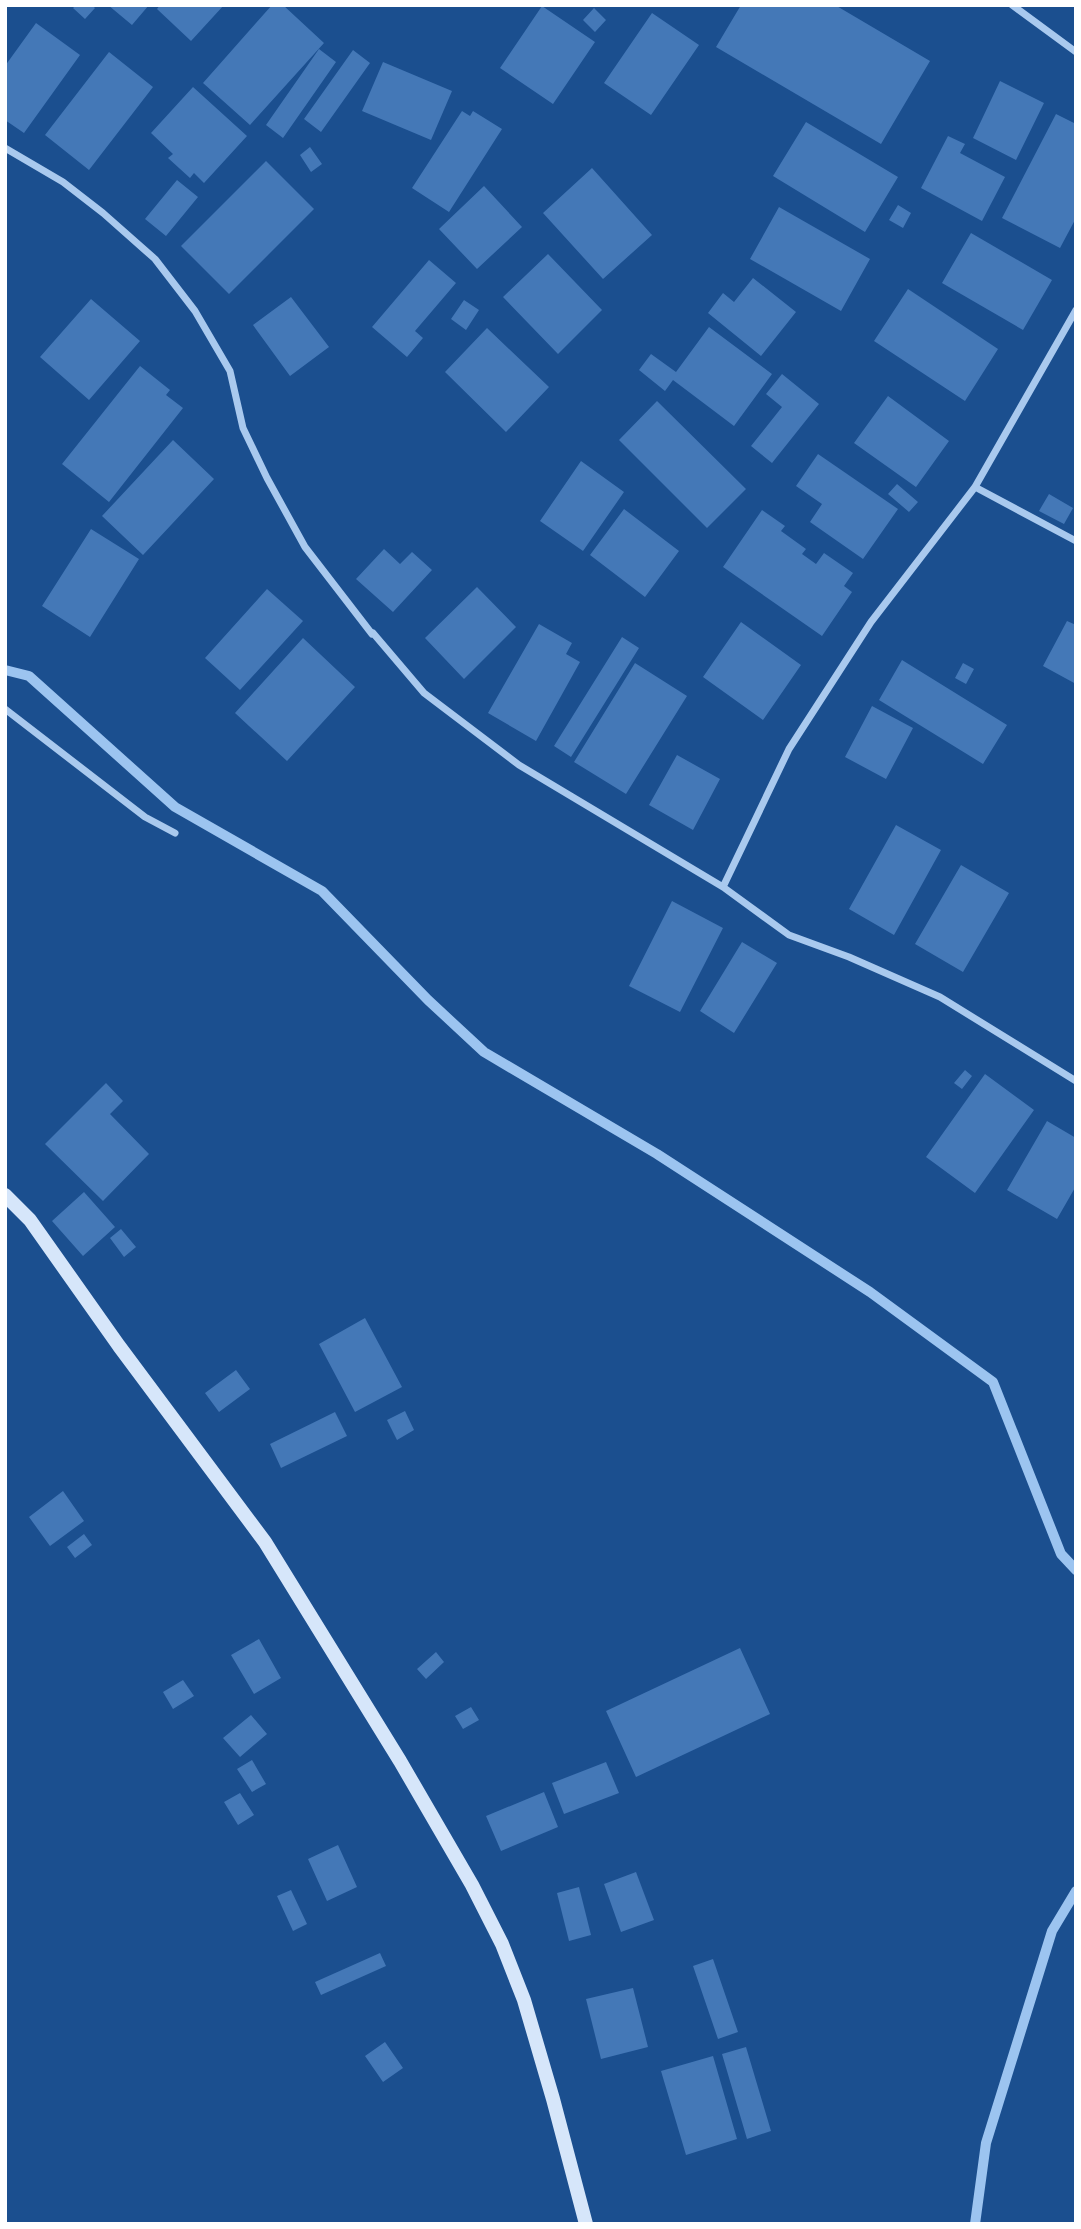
<svg xmlns="http://www.w3.org/2000/svg" width="1081" height="2229" font-family="'DM Sans',sans-serif">
  <style>
    .lines { fill: none; stroke-linecap: round; stroke-linejoin: round }
    .stream { stroke: #9cc4f0; stroke-width: 10 }
    .building { fill: #4478b7 }
    .street { stroke: #a9c9ee; stroke-width: 7 }
    .secondary { stroke: #d6e6fa; stroke-width: 14 }
  </style>
  <rect width="100%" height="100%" fill="#1b4f8f"/>
  <g class="lines">
    <path class="stream" d="M 5,670 L 29,676 L 175,807 L 322,891 L 428,1000 L 484,1052 L 657,1154 L 870,1292 L 993,1382 L 1061,1554 L 1076,1570
      M 975,2224 L 986,2143 L 1052,1931 L 1076,1891"/>
  </g>
  <path class="building" d="M 76,5 L 92,5 L 95,8 L 85,19 L 73,8 Z
    M 108,5 L 149,5 L 132,25 Z
    M 160,5 L 224,5 L 191,41 L 157,9 Z
    M 272,5 L 283,5 L 324,43 L 250,125 L 203,83 Z
    M 741,5 L 835,5 L 930,61 L 881,144 L 716,47 Z
    M 542,6 L 595,42 L 553,104 L 500,68 Z
    M 594,8 L 606,20 L 595,32 L 583,20 Z
    M 652,13 L 699,45 L 651,115 L 604,83 Z
    M 36,23 L 80,55 L 24,133 L 5,120 L 5,66 Z
    M 319,49 L 336,62 L 283,138 L 266,125 Z
    M 353,50 L 370,63 L 321,132 L 304,119 Z
    M 109,52 L 153,87 L 89,170 L 45,135 Z
    M 383,62 L 452,91 L 431,140 L 362,111 Z
    M 1000,81 L 1044,103 L 1016,160 L 973,138 Z
    M 193,87 L 247,136 L 204,183 L 194,173 L 190,178 L 168,158 L 173,154 L 151,133 Z
    M 462,111 L 470,116 L 473,111 L 502,129 L 449,212 L 412,188 Z
    M 1056,114 L 1076,124 L 1076,218 L 1060,248 L 1002,218 Z
    M 806,122 L 898,177 L 865,232 L 773,176 Z
    M 948,136 L 965,144 L 960,153 L 1005,177 L 982,221 L 921,188 Z
    M 310,147 L 322,164 L 311,172 L 300,155 Z
    M 266,161 L 314,209 L 229,294 L 181,246 Z
    M 592,168 L 652,235 L 603,279 L 543,213 Z
    M 177,180 L 198,197 L 166,236 L 145,219 Z
    M 484,186 L 522,227 L 477,269 L 439,229 Z
    M 898,205 L 911,213 L 903,228 L 889,220 Z
    M 779,207 L 870,259 L 841,311 L 750,259 Z
    M 971,233 L 1052,280 L 1023,330 L 942,283 Z
    M 548,254 L 602,310 L 558,354 L 503,297 Z
    M 429,260 L 456,283 L 415,331 L 423,338 L 407,357 L 372,327 Z
    M 753,278 L 796,312 L 761,356 L 708,313 L 723,293 L 734,302 Z
    M 908,289 L 998,349 L 965,401 L 874,341 Z
    M 291,297 L 329,347 L 290,376 L 253,325 Z
    M 91,299 L 140,341 L 89,400 L 40,357 Z
    M 464,300 L 479,310 L 466,330 L 451,319 Z
    M 709,327 L 772,374 L 734,426 L 673,380 L 665,391 L 639,370 L 651,354 L 676,372 Z
    M 487,328 L 549,387 L 506,432 L 445,372 Z
    M 140,366 L 170,390 L 166,395 L 183,408 L 109,502 L 62,464 Z
    M 782,374 L 819,404 L 772,463 L 751,446 L 782,407 L 766,394 Z
    M 888,396 L 949,441 L 916,487 L 854,443 Z
    M 657,401 L 746,489 L 707,528 L 619,440 Z
    M 173,440 L 214,479 L 143,555 L 102,516 Z
    M 818,454 L 898,509 L 863,559 L 810,522 L 822,504 L 796,486 Z
    M 581,461 L 624,492 L 583,551 L 540,521 Z
    M 897,484 L 918,502 L 909,512 L 888,494 Z
    M 1049,494 L 1073,508 L 1064,524 L 1039,511 Z
    M 624,509 L 679,551 L 645,597 L 590,555 Z
    M 762,510 L 785,526 L 781,531 L 806,549 L 802,554 L 816,564 L 824,553 L 853,573 L 844,586 L 852,592 L 822,636 L 723,567 Z
    M 91,529 L 139,559 L 90,637 L 42,606 Z
    M 384,549 L 400,564 L 412,552 L 432,570 L 393,612 L 356,579 Z
    M 477,587 L 516,627 L 464,679 L 425,638 Z
    M 267,589 L 303,621 L 240,690 L 205,658 Z
    M 1067,621 L 1076,625 L 1076,684 L 1043,666 Z
    M 741,622 L 801,665 L 763,720 L 703,677 Z
    M 539,624 L 572,643 L 566,654 L 580,662 L 536,741 L 488,713 Z
    M 622,637 L 639,648 L 571,757 L 554,746 Z
    M 303,638 L 355,687 L 287,761 L 235,713 Z
    M 902,660 L 1007,725 L 983,764 L 879,700 Z
    M 635,663 L 687,696 L 626,794 L 574,762 Z
    M 963,663 L 974,669 L 966,684 L 955,678 Z
    M 872,706 L 913,728 L 886,779 L 845,757 Z
    M 677,755 L 720,779 L 693,830 L 649,805 Z
    M 896,825 L 941,850 L 894,935 L 849,909 Z
    M 961,865 L 1009,893 L 963,972 L 915,944 Z
    M 672,901 L 723,928 L 680,1012 L 629,986 Z
    M 742,942 L 777,963 L 734,1033 L 700,1011 Z
    M 965,1070 L 972,1076 L 962,1089 L 954,1083 Z
    M 985,1074 L 1034,1110 L 975,1193 L 926,1157 Z
    M 106,1083 L 123,1101 L 110,1114 L 149,1154 L 103,1201 L 45,1144 Z
    M 1047,1121 L 1076,1138 L 1076,1186 L 1057,1219 L 1007,1190 Z
    M 84,1192 L 115,1227 L 83,1256 L 52,1221 Z
    M 121,1229 L 136,1247 L 124,1257 L 110,1238 Z
    M 365,1318 L 402,1387 L 355,1412 L 319,1344 Z
    M 236,1370 L 250,1389 L 219,1412 L 205,1393 Z
    M 405,1411 L 414,1430 L 397,1440 L 387,1420 Z
    M 335,1412 L 347,1436 L 281,1468 L 270,1444 Z
    M 63,1491 L 84,1521 L 50,1546 L 29,1517 Z
    M 84,1534 L 92,1545 L 75,1558 L 67,1547 Z
    M 259,1639 L 281,1678 L 254,1694 L 231,1655 Z
    M 740,1648 L 770,1714 L 636,1777 L 606,1711 Z
    M 436,1652 L 444,1662 L 426,1679 L 417,1669 Z
    M 183,1680 L 194,1696 L 173,1709 L 163,1692 Z
    M 471,1707 L 479,1720 L 463,1729 L 455,1716 Z
    M 251,1715 L 267,1734 L 240,1757 L 223,1738 Z
    M 252,1760 L 266,1784 L 252,1792 L 237,1769 Z
    M 606,1762 L 619,1793 L 564,1814 L 552,1783 Z
    M 544,1792 L 558,1827 L 501,1851 L 486,1816 Z
    M 240,1793 L 254,1815 L 238,1825 L 224,1802 Z
    M 338,1845 L 357,1887 L 327,1901 L 308,1859 Z
    M 636,1872 L 654,1920 L 621,1932 L 604,1884 Z
    M 579,1887 L 591,1935 L 569,1941 L 557,1893 Z
    M 291,1890 L 307,1924 L 293,1931 L 277,1896 Z
    M 380,1953 L 386,1966 L 321,1995 L 315,1982 Z
    M 713,1959 L 738,2032 L 718,2039 L 693,1966 Z
    M 633,1988 L 648,2047 L 601,2059 L 586,1999 Z
    M 385,2042 L 403,2068 L 383,2082 L 365,2056 Z
    M 746,2047 L 771,2131 L 747,2139 L 722,2054 Z
    M 713,2056 L 737,2139 L 686,2155 L 661,2071 Z"/>
  <g class="lines">
    <path class="street" d="M 1012,5 L 1076,52
      M 5,148 L 63,182 L 103,213 L 155,259 L 195,311 L 230,371 L 243,428 L 267,478 L 305,547 L 372,634 L 373,633 L 424,693 L 519,765 L 723,887 L 789,935 L 849,957 L 940,997 L 1076,1081
      M 975,487 L 1076,541
      M 5,709 L 145,817 L 175,833
      M 723,887 L 789,749 L 871,622 L 975,487 L 1076,310"/>
    <path class="secondary" d="M 5,1195 L 30,1220 L 119,1346 L 265,1542 L 400,1761 L 472,1885 L 502,1944 L 524,2000 L 553,2099 L 586,2224"/>
  </g>
  <rect width="1081" height="2229" fill="none" stroke="#ffffff" stroke-width="14"/>
</svg>
